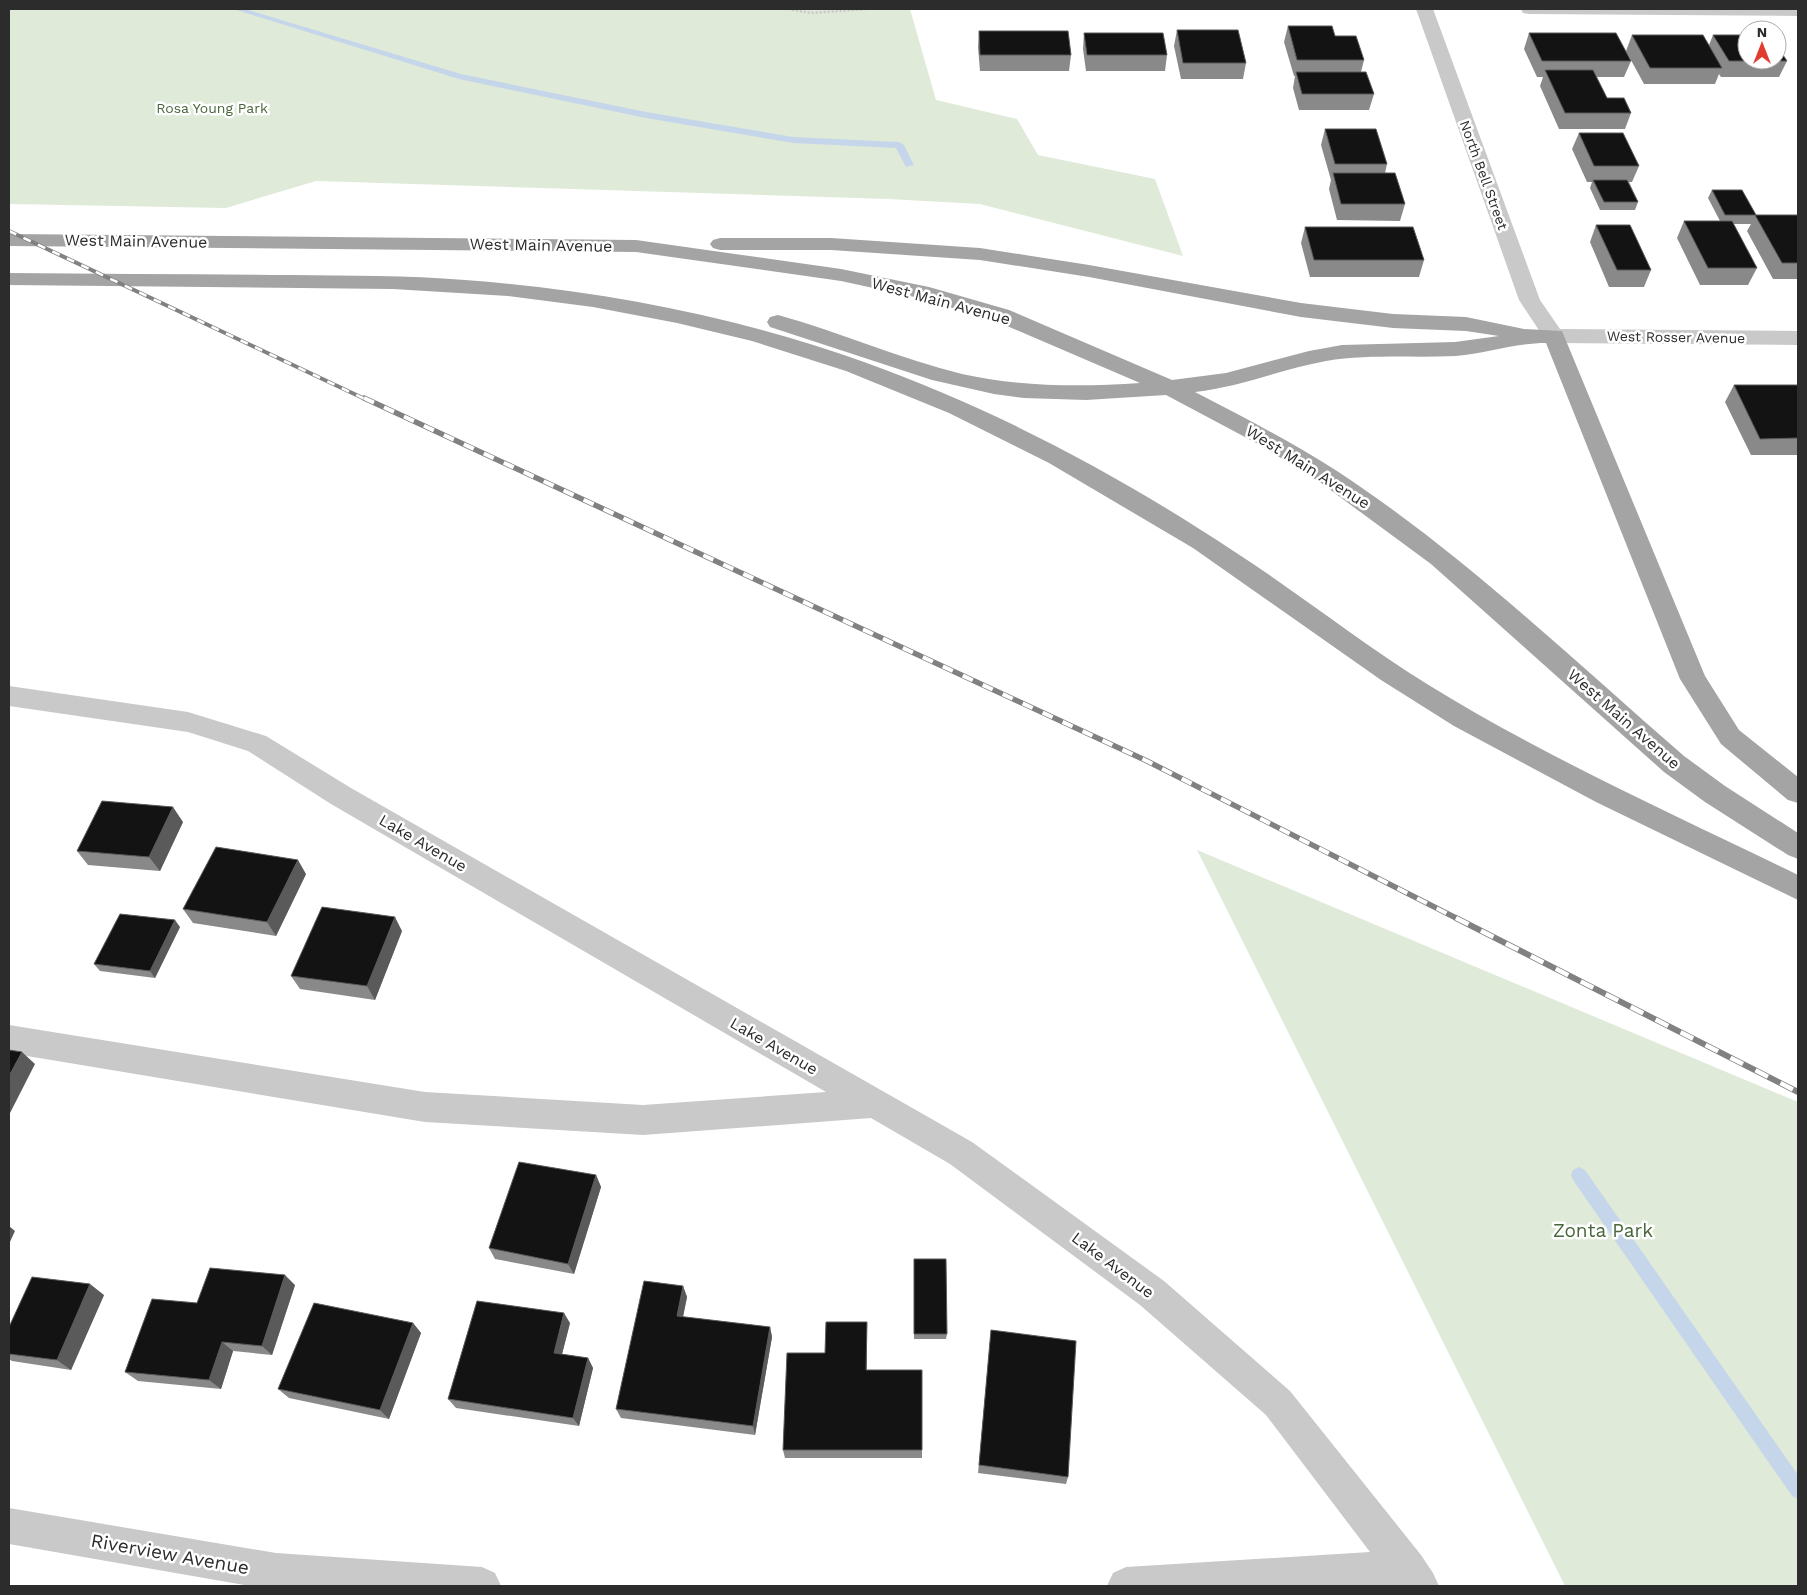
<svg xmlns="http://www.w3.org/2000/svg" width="1807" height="1595" font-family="'Work Sans',sans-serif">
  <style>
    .green { fill: #e0ead9 }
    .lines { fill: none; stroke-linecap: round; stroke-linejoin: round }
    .stream { fill: #c5d6ea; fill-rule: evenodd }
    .path { stroke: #c9c9c9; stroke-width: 2.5; stroke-dasharray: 2 2; stroke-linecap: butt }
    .minor { fill: #c9c9c9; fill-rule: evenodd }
    .major { fill: #a4a4a4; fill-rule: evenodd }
    .rail-far2-casing { stroke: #818181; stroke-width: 4 }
    .rail-far1-casing { stroke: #818181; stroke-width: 5.5 }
    .rail-casing { stroke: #818181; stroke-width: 6 }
    .rail-far2 { stroke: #fff; stroke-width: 2.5; stroke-dasharray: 8; stroke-linecap: butt }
    .rail-far1 { stroke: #fff; stroke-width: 4; stroke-dasharray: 11; stroke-linecap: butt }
    .rail { stroke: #fff; stroke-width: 4.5; stroke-dasharray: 14; stroke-linecap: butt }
    .wall { fill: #898989 }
    .shaded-wall { fill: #5a5a5a }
    .building { fill: #131313; stroke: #5a5a5a }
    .labels { text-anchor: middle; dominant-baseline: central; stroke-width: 5; stroke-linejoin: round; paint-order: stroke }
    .far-park-label { font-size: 14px; fill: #49663b; stroke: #fff }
    .far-street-label { font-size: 14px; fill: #2c2c2c; stroke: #fff }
    .street-label { font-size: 16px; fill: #2c2c2c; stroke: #fff }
    .near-park-label { font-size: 19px; fill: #49663b; stroke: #fff }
    .near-street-label { font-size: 19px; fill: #2c2c2c; stroke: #fff }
  </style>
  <rect width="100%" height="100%" fill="#fff"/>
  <path class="green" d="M 9,9 L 910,9 L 936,100 L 1017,119 L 1038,155 L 1155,179 L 1183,256 L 980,204 L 888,199 L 316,181 L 226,208 L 9,204 Z
    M 1197,850 L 1798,1102 L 1798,1586 L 1565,1586 Z"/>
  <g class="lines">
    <path class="stream" d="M 233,9 L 245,9 L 461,74 L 646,112 L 793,137 L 899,142 L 904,145 L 914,165 L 906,167 L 896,148 L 793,143 L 646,118 L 459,79 Z
      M 1579,1167 L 1585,1170 L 1798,1475 L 1798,1499 L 1792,1496 L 1573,1180 L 1571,1175 L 1573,1170 Z"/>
    <path class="path" d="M 788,9 L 811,13 L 867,9"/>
    <path class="minor" d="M 1416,9 L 1433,9 L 1540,300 L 1560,329 L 1798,331 L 1798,345 L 1554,343 L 1546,341 L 1519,300 Z
      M 1521,9 L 1798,9 L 1798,16 L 1529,14 L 1523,13 Z
      M 9,686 L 188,712 L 266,736 L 351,788 L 972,1142 L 1164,1281 L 1290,1391 L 1421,1555 L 1433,1573 L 1439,1586 L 1107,1586 L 1113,1573 L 1126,1567 L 1370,1552 L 1266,1415 L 1140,1305 L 950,1164 L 871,1118 L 643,1135 L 425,1122 L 9,1053 L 9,1025 L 425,1092 L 643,1105 L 826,1092 L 331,804 L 248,751 L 188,732 L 9,706 Z
      M 9,1508 L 276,1553 L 482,1567 L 495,1573 L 501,1586 L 250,1586 L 9,1544 Z"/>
    <path class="major" d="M 9,234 L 636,240 L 841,269 L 929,287 L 1009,310 L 1172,380 L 1226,373 L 1309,351 L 1342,345 L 1455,342 L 1499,336 L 1466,331 L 1393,328 L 1301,317 L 1089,277 L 980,260 L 831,250 L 720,250 L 713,248 L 710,244 L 713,240 L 720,238 L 831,238 L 980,248 L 1089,265 L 1301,303 L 1393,314 L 1466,317 L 1524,329 L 1562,331 L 1705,676 L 1739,730 L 1798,777 L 1798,803 L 1788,800 L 1721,744 L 1680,679 L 1546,343 C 1515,343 1486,354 1456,356 C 1412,358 1369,354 1326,361 C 1282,369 1240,387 1195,392 C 1243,417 1292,442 1337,471 C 1462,553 1571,658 1684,756 L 1725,786 L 1798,833 L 1798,859 L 1788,855 L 1705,802 L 1664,772 L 1431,564 L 1321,483 L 1260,445 L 1166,395 L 1086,400 L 1024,398 L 994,394 L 932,380 L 770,327 L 767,322 L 770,317 L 778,315 C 840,332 900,359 962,374 C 1021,387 1081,387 1140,383 L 993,320 L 919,298 L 841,281 L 636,252 L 9,246 Z
      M 9,273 C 103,274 197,274 291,275 C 349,276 407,275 465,280 C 600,290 736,316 864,362 C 995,409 1119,475 1235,552 C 1300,594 1361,643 1427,684 C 1545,757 1673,814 1798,875 L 1798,900 L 1596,802 L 1454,726 L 1381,680 L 1193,548 L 1049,463 L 949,413 L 846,371 L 752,341 L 677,323 L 593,307 L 508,296 L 393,289 L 9,285 Z"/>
    <g class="rail-far2-casing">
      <path id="rail-far2" d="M 9,231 L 367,400"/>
    </g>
    <g class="rail-far1-casing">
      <path id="rail-far1" d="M 364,398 L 1147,761 L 1458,919"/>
    </g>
    <g class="rail-casing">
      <path id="rail" d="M 1456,918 L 1798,1092"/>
    </g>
    <use href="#rail-far2" class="rail-far2"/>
    <use href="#rail-far1" class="rail-far1"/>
    <use href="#rail" class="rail"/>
  </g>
  <path class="wall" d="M 1288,26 L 1335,36 L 1364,60 L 1361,72 L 1374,94 L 1369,110 L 1299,110 L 1293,88 L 1295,76 L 1294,76 L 1284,42 Z
    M 1177,30 L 1246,63 L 1243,79 L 1181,79 L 1174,46 Z
    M 979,31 L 1071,55 L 1069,71 L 980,71 L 978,47 Z
    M 1084,33 L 1167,55 L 1165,71 L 1086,71 L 1083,49 Z
    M 1529,33 L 1631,61 L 1624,77 L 1596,77 L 1607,98 L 1631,113 L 1625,129 L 1559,129 L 1540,86 L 1543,77 L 1537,77 L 1524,49 Z
    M 1632,35 L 1709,45 L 1713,35 L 1787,61 L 1779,77 L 1721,77 L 1719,74 L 1715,84 L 1644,84 L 1626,51 Z
    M 1325,129 L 1387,164 L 1385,173 L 1405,204 L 1400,221 L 1337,220 L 1329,189 L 1331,180 L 1321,145 Z
    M 1579,133 L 1639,166 L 1632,182 L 1629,182 L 1638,202 L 1635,210 L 1600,210 L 1590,188 L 1592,182 L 1587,182 L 1572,149 Z
    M 1712,190 L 1756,215 L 1798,215 L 1798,279 L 1773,279 L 1747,231 L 1751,224 L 1733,224 L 1757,268 L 1748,285 L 1700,285 L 1677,238 L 1684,221 L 1720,221 L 1708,198 Z
    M 1596,225 L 1651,270 L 1644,287 L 1609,287 L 1590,242 Z
    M 1305,227 L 1424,260 L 1419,277 L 1310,277 L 1301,243 Z
    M 1734,385 L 1798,385 L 1798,455 L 1751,455 L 1725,402 Z
    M 183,822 L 160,871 L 88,865 L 77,851 Z
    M 306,874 L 276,936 L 193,923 L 183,909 Z
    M 180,927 L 155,978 L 100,971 L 94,964 Z
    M 402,931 L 375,1000 L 300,989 L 291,976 Z
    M 596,1175 L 601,1187 L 574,1274 L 495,1259 L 489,1248 Z
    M 914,1259 L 947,1334 L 946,1339 L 914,1339 Z
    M 295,1285 L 272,1355 L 233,1351 L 221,1389 L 138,1381 L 125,1372 L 197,1303 Z
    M 683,1286 L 687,1297 L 683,1317 L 770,1327 L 772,1337 L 755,1435 L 621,1418 L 616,1409 Z
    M 104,1295 L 71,1370 L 12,1361 L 9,1359 L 9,1327 Z
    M 867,1322 L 867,1370 L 922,1450 L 922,1458 L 785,1458 L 783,1450 L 825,1353 Z
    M 413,1323 L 421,1333 L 389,1419 L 289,1398 L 278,1389 Z
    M 570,1323 L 562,1354 L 588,1358 L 593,1368 L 579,1426 L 456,1408 L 448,1399 Z
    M 991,1330 L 1068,1477 L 1066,1484 L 978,1473 Z"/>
  <path class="shaded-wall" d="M 173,807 L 183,822 L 160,871 L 149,857 Z
    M 298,860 L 306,874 L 276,936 L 267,922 Z
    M 395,917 L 402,931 L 375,1000 L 367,986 Z
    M 175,920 L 180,927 L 155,978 L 150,971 Z
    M 22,1052 L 35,1064 L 9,1115 L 9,1076 Z
    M 596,1175 L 601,1187 L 574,1274 L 568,1264 Z
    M 9,1226 L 15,1231 L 9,1244 Z
    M 285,1275 L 295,1285 L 272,1355 L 262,1346 Z
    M 90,1284 L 104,1295 L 71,1370 L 57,1360 Z
    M 683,1286 L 687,1297 L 681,1326 L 677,1316 Z
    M 564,1313 L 570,1323 L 560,1362 L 554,1353 Z
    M 413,1323 L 421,1333 L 389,1419 L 380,1410 Z
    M 770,1327 L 772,1337 L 755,1435 L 753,1426 Z
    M 222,1342 L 233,1351 L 221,1389 L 209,1380 Z
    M 588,1358 L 593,1368 L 579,1426 L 573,1418 Z"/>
  <path class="building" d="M 1288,26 L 1332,26 L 1335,36 L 1356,36 L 1364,60 L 1297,60 Z
    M 1177,30 L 1238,30 L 1246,63 L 1183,63 Z
    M 979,31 L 1068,31 L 1071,55 L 980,55 Z
    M 1084,33 L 1163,33 L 1167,55 L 1087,55 Z
    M 1529,33 L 1616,33 L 1631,61 L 1542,61 Z
    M 1632,35 L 1703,35 L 1722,68 L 1650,68 Z
    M 1713,35 L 1747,35 L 1747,60 L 1777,60 L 1777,46 L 1787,61 L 1729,61 Z
    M 1545,70 L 1593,70 L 1607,98 L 1624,98 L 1631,113 L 1565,113 Z
    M 1296,72 L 1366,72 L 1374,94 L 1302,94 Z
    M 1325,129 L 1376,129 L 1387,164 L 1335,164 Z
    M 1579,133 L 1623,133 L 1639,166 L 1594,166 Z
    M 1333,173 L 1395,173 L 1405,204 L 1341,204 Z
    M 1593,180 L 1627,180 L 1638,202 L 1604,202 Z
    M 1712,190 L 1742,190 L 1756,215 L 1725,215 Z
    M 1755,215 L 1798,215 L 1798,263 L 1782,263 Z
    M 1684,221 L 1732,221 L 1757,268 L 1708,268 Z
    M 1596,225 L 1630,225 L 1651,270 L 1617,270 Z
    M 1305,227 L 1413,227 L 1424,260 L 1314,260 Z
    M 1734,385 L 1798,385 L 1798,438 L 1760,439 Z
    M 102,801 L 173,807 L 149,857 L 77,851 Z
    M 216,847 L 298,860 L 267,922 L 183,909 Z
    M 322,907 L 395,917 L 367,986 L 291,976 Z
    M 120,914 L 175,920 L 150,971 L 94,964 Z
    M 9,1050 L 22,1052 L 9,1076 Z
    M 519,1162 L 596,1175 L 568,1264 L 489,1248 Z
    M 914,1259 L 946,1259 L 947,1334 L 914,1334 Z
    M 210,1268 L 285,1275 L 262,1346 L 222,1342 L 209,1380 L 125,1372 L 152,1299 L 197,1303 Z
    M 32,1277 L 90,1284 L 57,1360 L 9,1354 L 9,1327 Z
    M 644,1281 L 683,1286 L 677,1316 L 770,1327 L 753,1426 L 616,1409 Z
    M 477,1301 L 564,1313 L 554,1353 L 588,1358 L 573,1418 L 448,1399 Z
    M 314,1303 L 413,1323 L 380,1410 L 278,1389 Z
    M 826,1322 L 867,1322 L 866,1370 L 922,1370 L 922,1450 L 783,1450 L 787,1353 L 825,1353 Z
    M 991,1330 L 1076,1341 L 1068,1477 L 979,1465 Z"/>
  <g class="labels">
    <g class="far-park-label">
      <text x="212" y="108">Rosa Young Park</text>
    </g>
    <g class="far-street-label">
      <text transform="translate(1484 175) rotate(70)">North Bell Street</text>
      <text transform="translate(1676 337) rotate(1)">West Rosser Avenue</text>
    </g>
    <g class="street-label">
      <text transform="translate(136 241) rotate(1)">West Main Avenue</text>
      <text transform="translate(541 245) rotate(1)">West Main Avenue</text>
      <text transform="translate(941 301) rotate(15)">West Main Avenue</text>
      <text transform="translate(1308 467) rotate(32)">West Main Avenue</text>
      <text transform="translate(1624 719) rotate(41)">West Main Avenue</text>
      <text transform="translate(423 843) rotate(30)">Lake Avenue</text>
      <text transform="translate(774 1046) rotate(30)">Lake Avenue</text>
      <text transform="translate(1113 1265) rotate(37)">Lake Avenue</text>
    </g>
    <g class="near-park-label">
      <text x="1603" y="1230">Zonta Park</text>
    </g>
    <g class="near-street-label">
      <text transform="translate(170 1554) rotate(10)">Riverview Avenue</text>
    </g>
  </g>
  <rect width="1807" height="1595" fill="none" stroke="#2c2c2c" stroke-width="20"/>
  <g transform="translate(1762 45)"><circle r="24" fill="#ffffff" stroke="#ababab"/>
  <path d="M0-4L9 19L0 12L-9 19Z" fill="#e13c30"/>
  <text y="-8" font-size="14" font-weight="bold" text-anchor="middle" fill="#2c2c2c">N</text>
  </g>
</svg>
